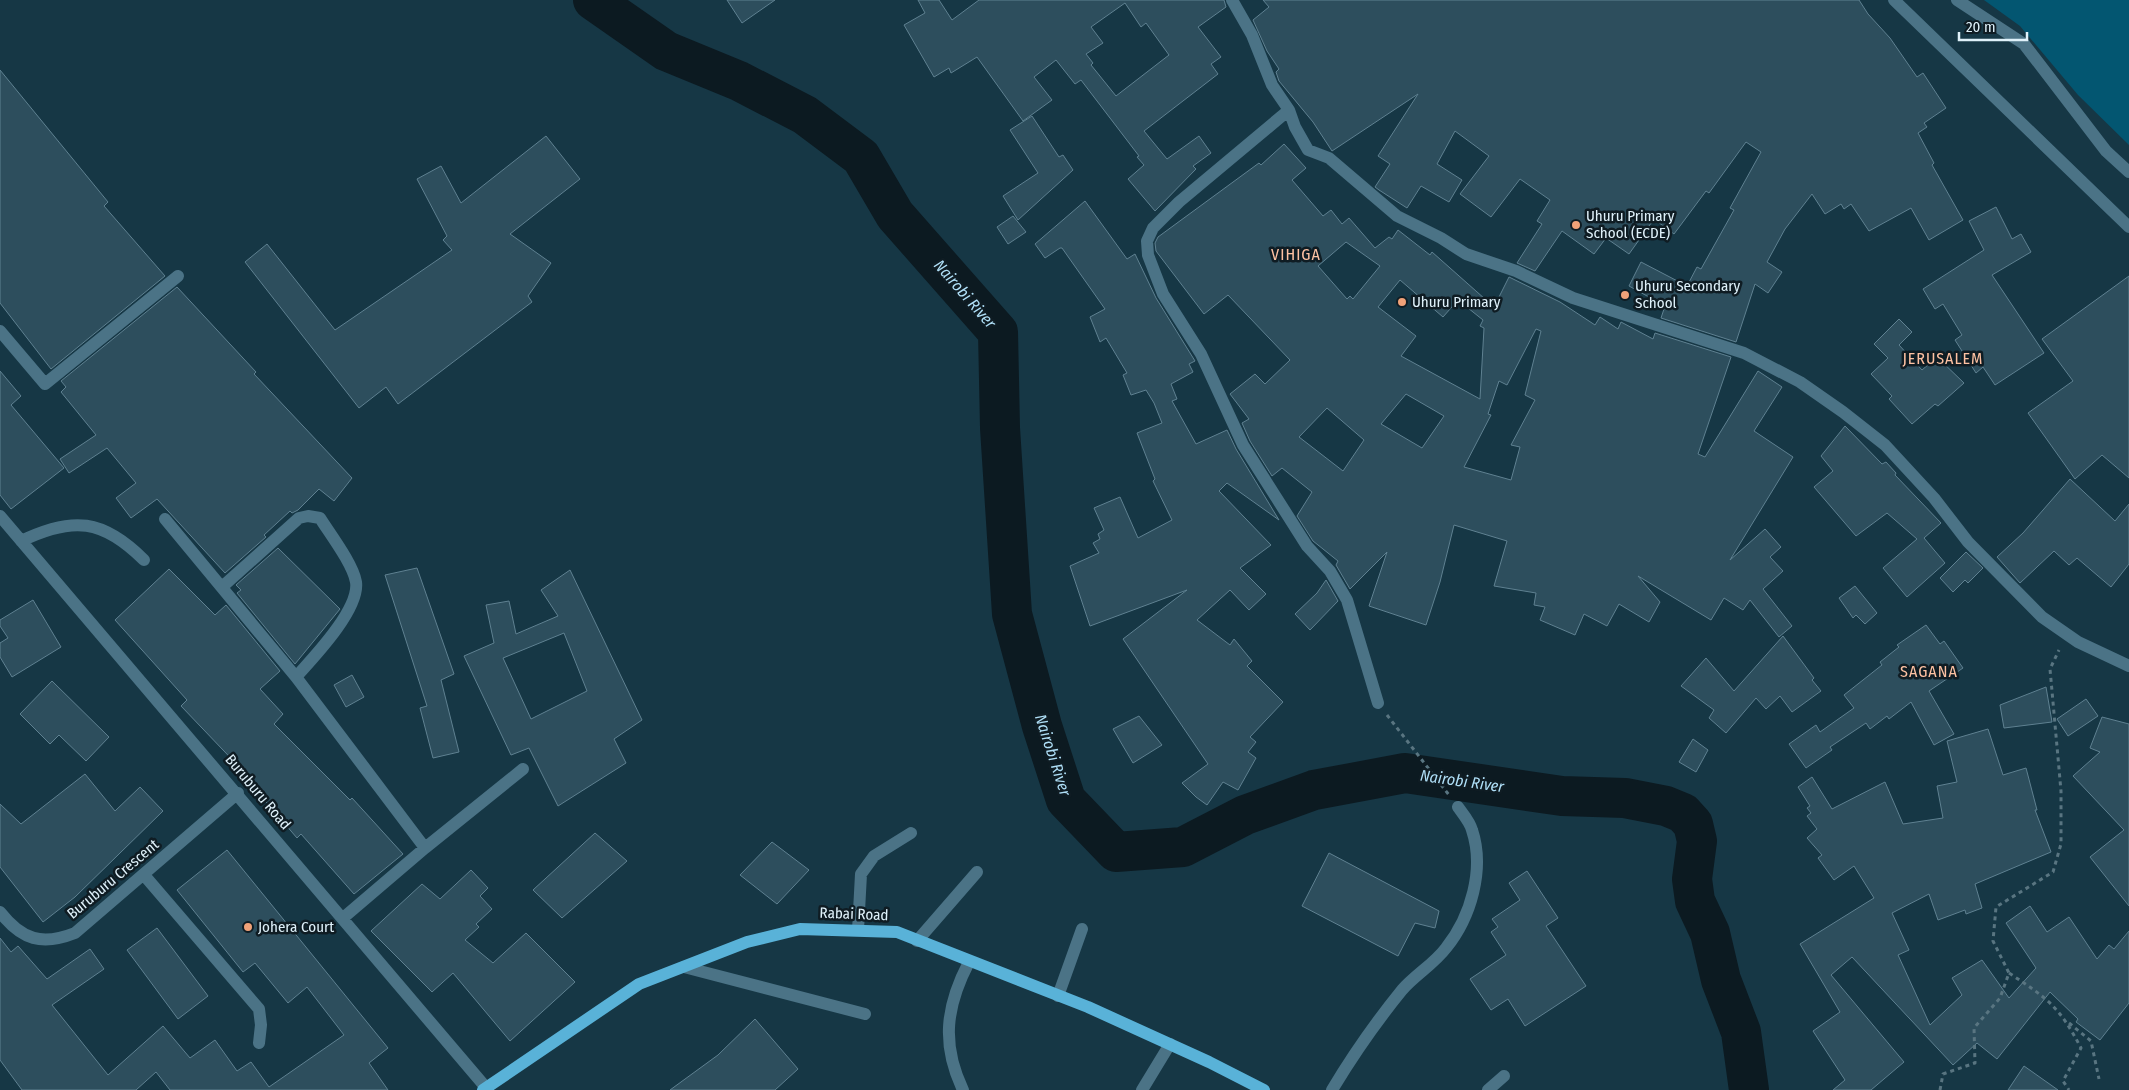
<svg xmlns="http://www.w3.org/2000/svg" width="2129" height="1090" font-family="'Fira Sans Condensed',sans-serif">
  <style>
    .green { fill: #035671 }
    .lines { fill: none; stroke-linecap: round; stroke-linejoin: round }
    .river { stroke: #0c1a21; stroke-width: 40 }
    .building { fill: #2d4e5d; stroke: #5f8191; fill-rule: evenodd }
    .path { stroke: #597581; stroke-width: 3; stroke-dasharray: 4 4; stroke-linecap: butt }
    .minor { stroke: #4b7386; stroke-width: 12 }
    .major { stroke: #59b2d8; stroke-width: 12 }
    .poi-dot { fill: #f0a279; stroke: #0f1c23; stroke-width: 2 }
    .labels { text-anchor: middle; dominant-baseline: central; stroke-width: 5; stroke-linejoin: round; paint-order: stroke }
    .poi-label { font-size: 15px; fill: #dff1fa; stroke: #0f1c23; text-anchor: start }
    .street-label { font-size: 15px; fill: #dff1fa; stroke: #0f1c23 }
    .neighbourhood-label { font-size: 16px; letter-spacing: 1px; fill: #fec2a3; stroke: #0f1c23 }
    .water-label { font-size: 16px; font-style: italic; fill: #afdff7; stroke: #0f1c23 }
  </style>
  <rect width="100%" height="100%" fill="#163745"/>
  <path class="green" d="M 1984,0 L 2129,0 L 2129,145 L 2078,95 L 2020,26 Z"/>
  <g class="lines">
    <path class="river" d="M 593,0 L 666,51 L 739,81 L 805,115 L 861,157 L 895,215 L 998,332 L 1000,428 L 1012,614 L 1042,726 L 1066,800 L 1116,852 L 1183,847 L 1245,815 L 1314,790 L 1405,773 L 1562,796 L 1625,798 L 1666,806 L 1683,813 L 1693,824 L 1697,841 L 1692,879 L 1695,901 L 1710,933 L 1721,980 L 1741,1032 L 1749,1090"/>
  </g>
  <path class="building" d="M 727,0 L 775,0 L 742,23 Z
    M 918,0 L 939,0 L 952,20 L 979,0 L 1224,0 L 1226,7 L 1198,27 L 1221,57 L 1211,64 L 1218,74 L 1144,131 L 1167,159 L 1199,136 L 1211,153 L 1193,166 L 1196,169 L 1155,211 L 1128,179 L 1144,165 L 1137,157 L 1139,156 L 1081,80 L 1075,84 L 1056,60 L 1034,77 L 1052,100 L 1023,121 L 977,57 L 951,73 L 949,68 L 934,77 L 904,25 L 925,13 ZM 1125,3 L 1141,27 L 1146,23 L 1169,55 L 1116,96 L 1091,65 L 1093,63 L 1086,54 L 1103,43 L 1091,27 Z
    M 1263,0 L 1859,0 L 1868,14 L 1890,38 L 1917,77 L 1923,73 L 1946,108 L 1924,123 L 1927,127 L 1918,133 L 1934,163 L 1932,165 L 1963,220 L 1929,240 L 1911,208 L 1869,231 L 1851,204 L 1844,209 L 1841,204 L 1825,214 L 1812,194 L 1785,229 L 1767,262 L 1782,272 L 1768,293 L 1755,284 L 1736,342 L 1661,318 L 1665,306 L 1629,286 L 1641,262 L 1687,286 L 1697,267 L 1701,269 L 1734,210 L 1730,208 L 1761,152 L 1746,142 L 1709,193 L 1706,191 L 1674,234 L 1654,219 L 1629,254 L 1606,238 L 1594,254 L 1562,231 L 1535,271 L 1517,263 L 1542,224 L 1537,221 L 1550,200 L 1520,179 L 1491,217 L 1460,194 L 1489,156 L 1455,131 L 1437,164 L 1462,180 L 1449,202 L 1421,186 L 1407,208 L 1379,190 L 1375,187 L 1390,164 L 1378,156 L 1418,94 L 1332,151 L 1313,122 L 1279,81 L 1276,72 L 1279,69 L 1267,51 L 1253,20 L 1269,7 Z
    M 0,70 L 108,202 L 104,206 L 165,276 L 51,369 L 0,303 Z
    M 1032,116 L 1059,157 L 1063,155 L 1073,170 L 1018,220 L 1003,196 L 1038,173 L 1010,130 Z
    M 546,136 L 580,179 L 510,234 L 551,263 L 528,296 L 532,302 L 398,404 L 386,387 L 359,408 L 245,262 L 267,244 L 335,330 L 452,250 L 443,240 L 447,236 L 417,179 L 441,166 L 461,203 Z
    M 1284,144 L 1306,168 L 1292,180 L 1323,216 L 1331,210 L 1342,224 L 1349,218 L 1375,248 L 1389,237 L 1392,239 L 1398,230 L 1430,255 L 1432,252 L 1494,307 L 1509,277 L 1560,302 L 1595,325 L 1600,317 L 1618,329 L 1621,322 L 1653,339 L 1655,333 L 1731,357 L 1698,454 L 1705,457 L 1758,371 L 1782,387 L 1754,431 L 1793,457 L 1730,560 L 1765,529 L 1781,547 L 1770,557 L 1783,571 L 1763,589 L 1792,626 L 1779,637 L 1750,600 L 1743,610 L 1724,598 L 1711,620 L 1638,576 L 1660,602 L 1649,622 L 1619,604 L 1607,626 L 1584,614 L 1575,635 L 1540,620 L 1545,607 L 1534,605 L 1536,593 L 1494,586 L 1507,541 L 1454,525 L 1440,582 L 1426,625 L 1369,606 L 1387,552 L 1350,589 L 1336,565 L 1338,561 L 1313,541 L 1297,516 L 1312,492 L 1282,468 L 1272,476 L 1250,441 L 1242,423 L 1249,419 L 1230,394 L 1255,374 L 1265,384 L 1290,360 L 1228,295 L 1204,314 L 1156,251 L 1155,243 L 1158,237 L 1259,163 L 1261,165 ZM 1346,242 L 1380,266 L 1353,299 L 1350,296 L 1347,299 L 1318,266 ZM 1400,280 L 1443,317 L 1458,300 L 1483,320 L 1480,326 L 1484,328 L 1480,399 L 1401,356 L 1416,336 L 1378,307 ZM 1536,329 L 1541,331 L 1525,395 L 1535,400 L 1511,445 L 1520,447 L 1511,480 L 1464,467 L 1491,415 L 1488,414 L 1499,381 L 1507,385 ZM 1406,394 L 1444,416 L 1422,448 L 1381,424 ZM 1327,408 L 1364,440 L 1343,471 L 1299,437 Z
    M 1085,201 L 1127,259 L 1135,254 L 1156,298 L 1195,361 L 1189,364 L 1193,372 L 1171,384 L 1177,399 L 1172,401 L 1196,444 L 1227,430 L 1236,449 L 1279,520 L 1227,483 L 1219,491 L 1271,545 L 1240,568 L 1266,594 L 1249,610 L 1230,590 L 1197,620 L 1230,645 L 1234,639 L 1252,661 L 1247,666 L 1283,702 L 1250,737 L 1256,742 L 1248,752 L 1256,758 L 1238,790 L 1223,782 L 1207,805 L 1196,797 L 1182,783 L 1208,764 L 1123,639 L 1187,590 L 1090,626 L 1070,566 L 1099,553 L 1093,543 L 1100,539 L 1098,534 L 1104,530 L 1094,508 L 1120,497 L 1138,538 L 1172,520 L 1153,481 L 1155,479 L 1137,433 L 1162,423 L 1154,403 L 1146,390 L 1131,395 L 1123,375 L 1127,373 L 1106,338 L 1100,342 L 1090,317 L 1105,309 L 1062,248 L 1060,248 L 1045,258 L 1035,244 Z
    M 1996,207 L 2012,239 L 2021,234 L 2031,252 L 1992,275 L 2044,353 L 1995,385 L 1983,367 L 1976,373 L 1955,340 L 1962,335 L 1943,304 L 1935,309 L 1923,289 L 1984,250 L 1969,221 Z
    M 1013,216 L 1026,232 L 1008,244 L 997,227 Z
    M 2129,276 L 2129,478 L 2102,455 L 2075,479 L 2028,413 L 2073,381 L 2042,339 Z
    M 177,287 L 256,372 L 254,374 L 352,478 L 334,501 L 319,489 L 298,510 L 292,513 L 290,511 L 264,535 L 266,537 L 225,573 L 157,499 L 131,518 L 116,498 L 136,483 L 107,448 L 69,473 L 60,459 L 96,435 L 61,392 L 66,387 L 61,381 Z
    M 1899,319 L 1912,332 L 1899,345 L 1922,370 L 1937,357 L 1964,383 L 1938,406 L 1935,404 L 1912,424 L 1889,399 L 1892,396 L 1871,374 L 1888,358 L 1874,344 Z
    M 0,371 L 21,396 L 11,405 L 64,468 L 11,509 L 0,495 Z
    M 1845,426 L 1882,464 L 1886,462 L 1896,473 L 1895,475 L 1941,523 L 1924,538 L 1945,563 L 1907,597 L 1883,568 L 1917,539 L 1887,513 L 1856,536 L 1814,487 L 1833,471 L 1821,456 Z
    M 2070,479 L 2115,521 L 2129,504 L 2129,564 L 2111,587 L 2077,558 L 2069,565 L 2054,551 L 2020,583 L 1997,557 L 2023,533 Z
    M 278,548 L 340,609 L 295,664 L 237,593 L 241,590 L 236,585 Z
    M 1966,552 L 1983,568 L 1968,583 L 1965,580 L 1953,592 L 1940,578 Z
    M 417,568 L 454,674 L 441,680 L 459,752 L 433,758 L 420,708 L 427,706 L 385,575 Z
    M 169,569 L 215,615 L 226,605 L 280,671 L 260,689 L 283,714 L 274,724 L 350,800 L 352,798 L 403,854 L 354,894 L 301,834 L 297,838 L 243,775 L 245,773 L 181,706 L 187,700 L 115,620 Z
    M 570,570 L 642,720 L 614,739 L 626,763 L 558,806 L 529,748 L 511,755 L 464,656 L 494,643 L 486,605 L 509,601 L 516,634 L 558,616 L 541,590 ZM 564,633 L 587,691 L 531,719 L 503,658 Z
    M 1326,580 L 1338,601 L 1310,630 L 1295,614 L 1317,593 Z
    M 1855,586 L 1877,613 L 1865,624 L 1856,615 L 1853,618 L 1839,598 Z
    M 33,600 L 61,647 L 12,677 L 0,657 L 0,643 L 8,638 L 0,626 L 0,620 Z
    M 1926,625 L 1940,644 L 1944,641 L 1963,668 L 1929,691 L 1954,734 L 1934,745 L 1911,702 L 1889,719 L 1887,716 L 1870,729 L 1866,723 L 1830,747 L 1832,750 L 1806,768 L 1789,744 L 1816,725 L 1820,732 L 1854,708 L 1844,695 L 1882,665 L 1880,662 L 1899,647 L 1897,645 Z
    M 1783,636 L 1814,678 L 1812,680 L 1821,691 L 1792,712 L 1780,696 L 1766,709 L 1756,698 L 1726,733 L 1709,718 L 1714,710 L 1681,686 L 1706,658 L 1734,691 Z
    M 352,675 L 364,697 L 346,707 L 334,685 Z
    M 52,681 L 109,737 L 86,761 L 59,735 L 50,744 L 20,714 Z
    M 2046,687 L 2052,722 L 2004,728 L 2000,705 Z
    M 2086,699 L 2098,716 L 2068,736 L 2057,719 Z
    M 1139,716 L 1162,745 L 1133,763 L 1113,729 Z
    M 2102,717 L 2129,724 L 2129,906 L 2090,857 L 2124,830 L 2073,776 L 2100,752 L 2090,748 Z
    M 1988,729 L 2003,775 L 2026,768 L 2037,810 L 2035,810 L 2051,852 L 1975,884 L 1982,908 L 1966,914 L 1965,910 L 1938,920 L 1929,894 L 1892,913 L 1909,950 L 1898,955 L 1930,1025 L 1962,995 L 1952,978 L 1982,960 L 2009,998 L 2036,968 L 2006,923 L 2030,906 L 2047,932 L 2069,917 L 2097,959 L 2109,945 L 2114,949 L 2129,931 L 2129,1003 L 2100,1040 L 2076,1022 L 2078,1019 L 2050,992 L 1997,1059 L 1977,1043 L 1953,1065 L 1852,957 L 1831,975 L 1904,1062 L 1871,1090 L 1833,1090 L 1845,1080 L 1813,1031 L 1840,1012 L 1800,944 L 1874,898 L 1854,866 L 1834,880 L 1818,858 L 1822,855 L 1807,838 L 1817,829 L 1807,816 L 1811,813 L 1807,808 L 1810,806 L 1798,787 L 1812,777 L 1832,809 L 1885,782 L 1903,824 L 1943,818 L 1937,786 L 1957,782 L 1947,741 Z
    M 1693,739 L 1708,750 L 1696,772 L 1679,762 Z
    M 85,774 L 115,811 L 140,787 L 163,811 L 75,897 L 43,922 L 0,867 L 0,804 L 21,824 Z
    M 595,833 L 627,861 L 562,918 L 533,890 Z
    M 772,842 L 809,870 L 777,904 L 740,875 Z
    M 227,850 L 388,1048 L 369,1063 L 388,1090 L 170,1090 L 156,1072 L 136,1090 L 22,1090 L 0,1060 L 0,938 L 11,952 L 18,946 L 47,979 L 90,949 L 104,969 L 52,1005 L 108,1075 L 163,1026 L 190,1058 L 215,1040 L 237,1071 L 251,1062 L 269,1087 L 344,1035 L 307,987 L 288,1003 L 255,963 L 243,972 L 177,890 Z
    M 1329,853 L 1439,911 L 1435,928 L 1415,923 L 1398,956 L 1302,906 Z
    M 471,870 L 488,888 L 480,896 L 492,909 L 476,924 L 479,927 L 465,940 L 493,963 L 526,933 L 575,982 L 510,1041 L 453,973 L 432,992 L 371,931 L 422,884 L 440,899 Z
    M 1527,871 L 1558,918 L 1546,926 L 1586,986 L 1525,1026 L 1508,999 L 1491,1010 L 1470,979 L 1506,955 L 1491,932 L 1498,927 L 1492,919 L 1520,900 L 1509,883 Z
    M 157,928 L 208,996 L 178,1019 L 127,950 Z
    M 755,1019 L 798,1069 L 775,1090 L 670,1090 L 718,1055 Z
    M 2024,1066 L 2058,1090 L 2008,1090 Z"/>
  <g class="lines">
    <path class="path" d="M 1387,715 L 1449,795
      M 2009,973 C 2048,999 2059,1006 2081,1048 L 2063,1081 L 2069,1090
      M 2069,1023 L 2091,1041 L 2099,1079
      M 1940,1090 L 1943,1074 L 1975,1063 L 1974,1028 L 2000,998 L 2009,973 L 1993,941 L 1996,907 L 2053,872 L 2061,844 L 2061,791 L 2050,669 L 2059,650"/>
    <path class="minor" d="M 1232,0 L 1252,35 L 1272,85 L 1289,110 L 1295,127 L 1308,150 L 1329,158 L 1397,216 L 1441,238 L 1466,254 L 1516,271 L 1573,298 L 1744,353 L 1800,382 L 1843,412 L 1885,445 L 1934,498 L 1968,542 L 2042,617 L 2078,642 L 2129,666
      M 1894,0 L 2129,227
      M 1957,0 L 2024,44 L 2106,151 L 2129,172
      M 1289,110 L 1179,202 L 1153,228 L 1147,241 L 1148,255 L 1163,294 L 1201,354 L 1243,445 L 1307,546 L 1330,571 L 1347,600 L 1378,703
      M 0,331 L 45,384 L 178,276
      M 0,516 L 488,1090
      M 165,519 L 296,677 L 425,848
      M 21,541 C 73,516 103,519 144,560
      M 222,587 L 299,518 L 308,516 L 320,518 C 330,534 353,564 356,582 C 360,609 314,657 296,677
      M 144,875 L 259,1009 L 261,1025 L 259,1043
      M 0,912 C 22,940 42,946 75,933 L 238,793
      M 343,918 L 425,848 L 523,769
      M 858,930 L 861,874 L 874,856 L 911,833
      M 917,941 L 977,872
      M 684,967 L 865,1014
      M 1058,996 L 1082,929
      M 963,1090 C 941,1044 946,1006 969,962
      M 1142,1090 L 1170,1044
      M 1332,1090 C 1353,1055 1376,1022 1402,990 C 1415,975 1434,964 1446,948 C 1471,917 1485,869 1472,830 C 1470,822 1463,814 1458,807
      M 1488,1090 L 1504,1076"/>
    <path class="major" d="M 483,1090 L 639,984 L 747,942 L 800,929 L 897,932 L 1088,1007 L 1209,1062 L 1264,1090"/>
  </g>
  <g class="poi-dot">
    <circle cx="1576" cy="225" r="5"/>
    <circle cx="1625" cy="295" r="5"/>
    <circle cx="1402" cy="302" r="5"/>
    <circle cx="248" cy="927" r="5"/>
  </g>
  <g class="labels">
    <g class="poi-label">
      <text x="1586" y="216">Uhuru Primary<tspan x="1586" dy="17">School (ECDE)</tspan></text>
      <text x="1635" y="286">Uhuru Secondary<tspan x="1635" dy="17">School</tspan></text>
      <text x="1412" y="302">Uhuru Primary</text>
      <text x="258" y="927">Johera Court</text>
    </g>
    <g class="street-label">
      <text transform="translate(258 792) rotate(50)">Buruburu Road</text>
      <text transform="translate(113 879) rotate(-40)">Buruburu Crescent</text>
      <text transform="translate(854 914) rotate(2)">Rabai Road</text>
    </g>
    <g class="neighbourhood-label">
      <text x="1296" y="254">VIHIGA</text>
      <text x="1943" y="358">JERUSALEM</text>
      <text x="1929" y="671">SAGANA</text>
    </g>
    <g class="water-label">
      <text transform="translate(965 294) rotate(49)">Nairobi River</text>
      <text transform="translate(1053 755) rotate(72)">Nairobi River</text>
      <text transform="translate(1462 781) rotate(8)">Nairobi River</text>
    </g>
  </g>
  <path d="M1959 32v8h68v-8" fill="none" stroke="#dff1fa" stroke-width="2.5"/>
  <text x="1966" y="32" font-size="15" fill="#dff1fa" stroke="#0f1c23" stroke-width="4" paint-order="stroke">20 m</text>
</svg>
